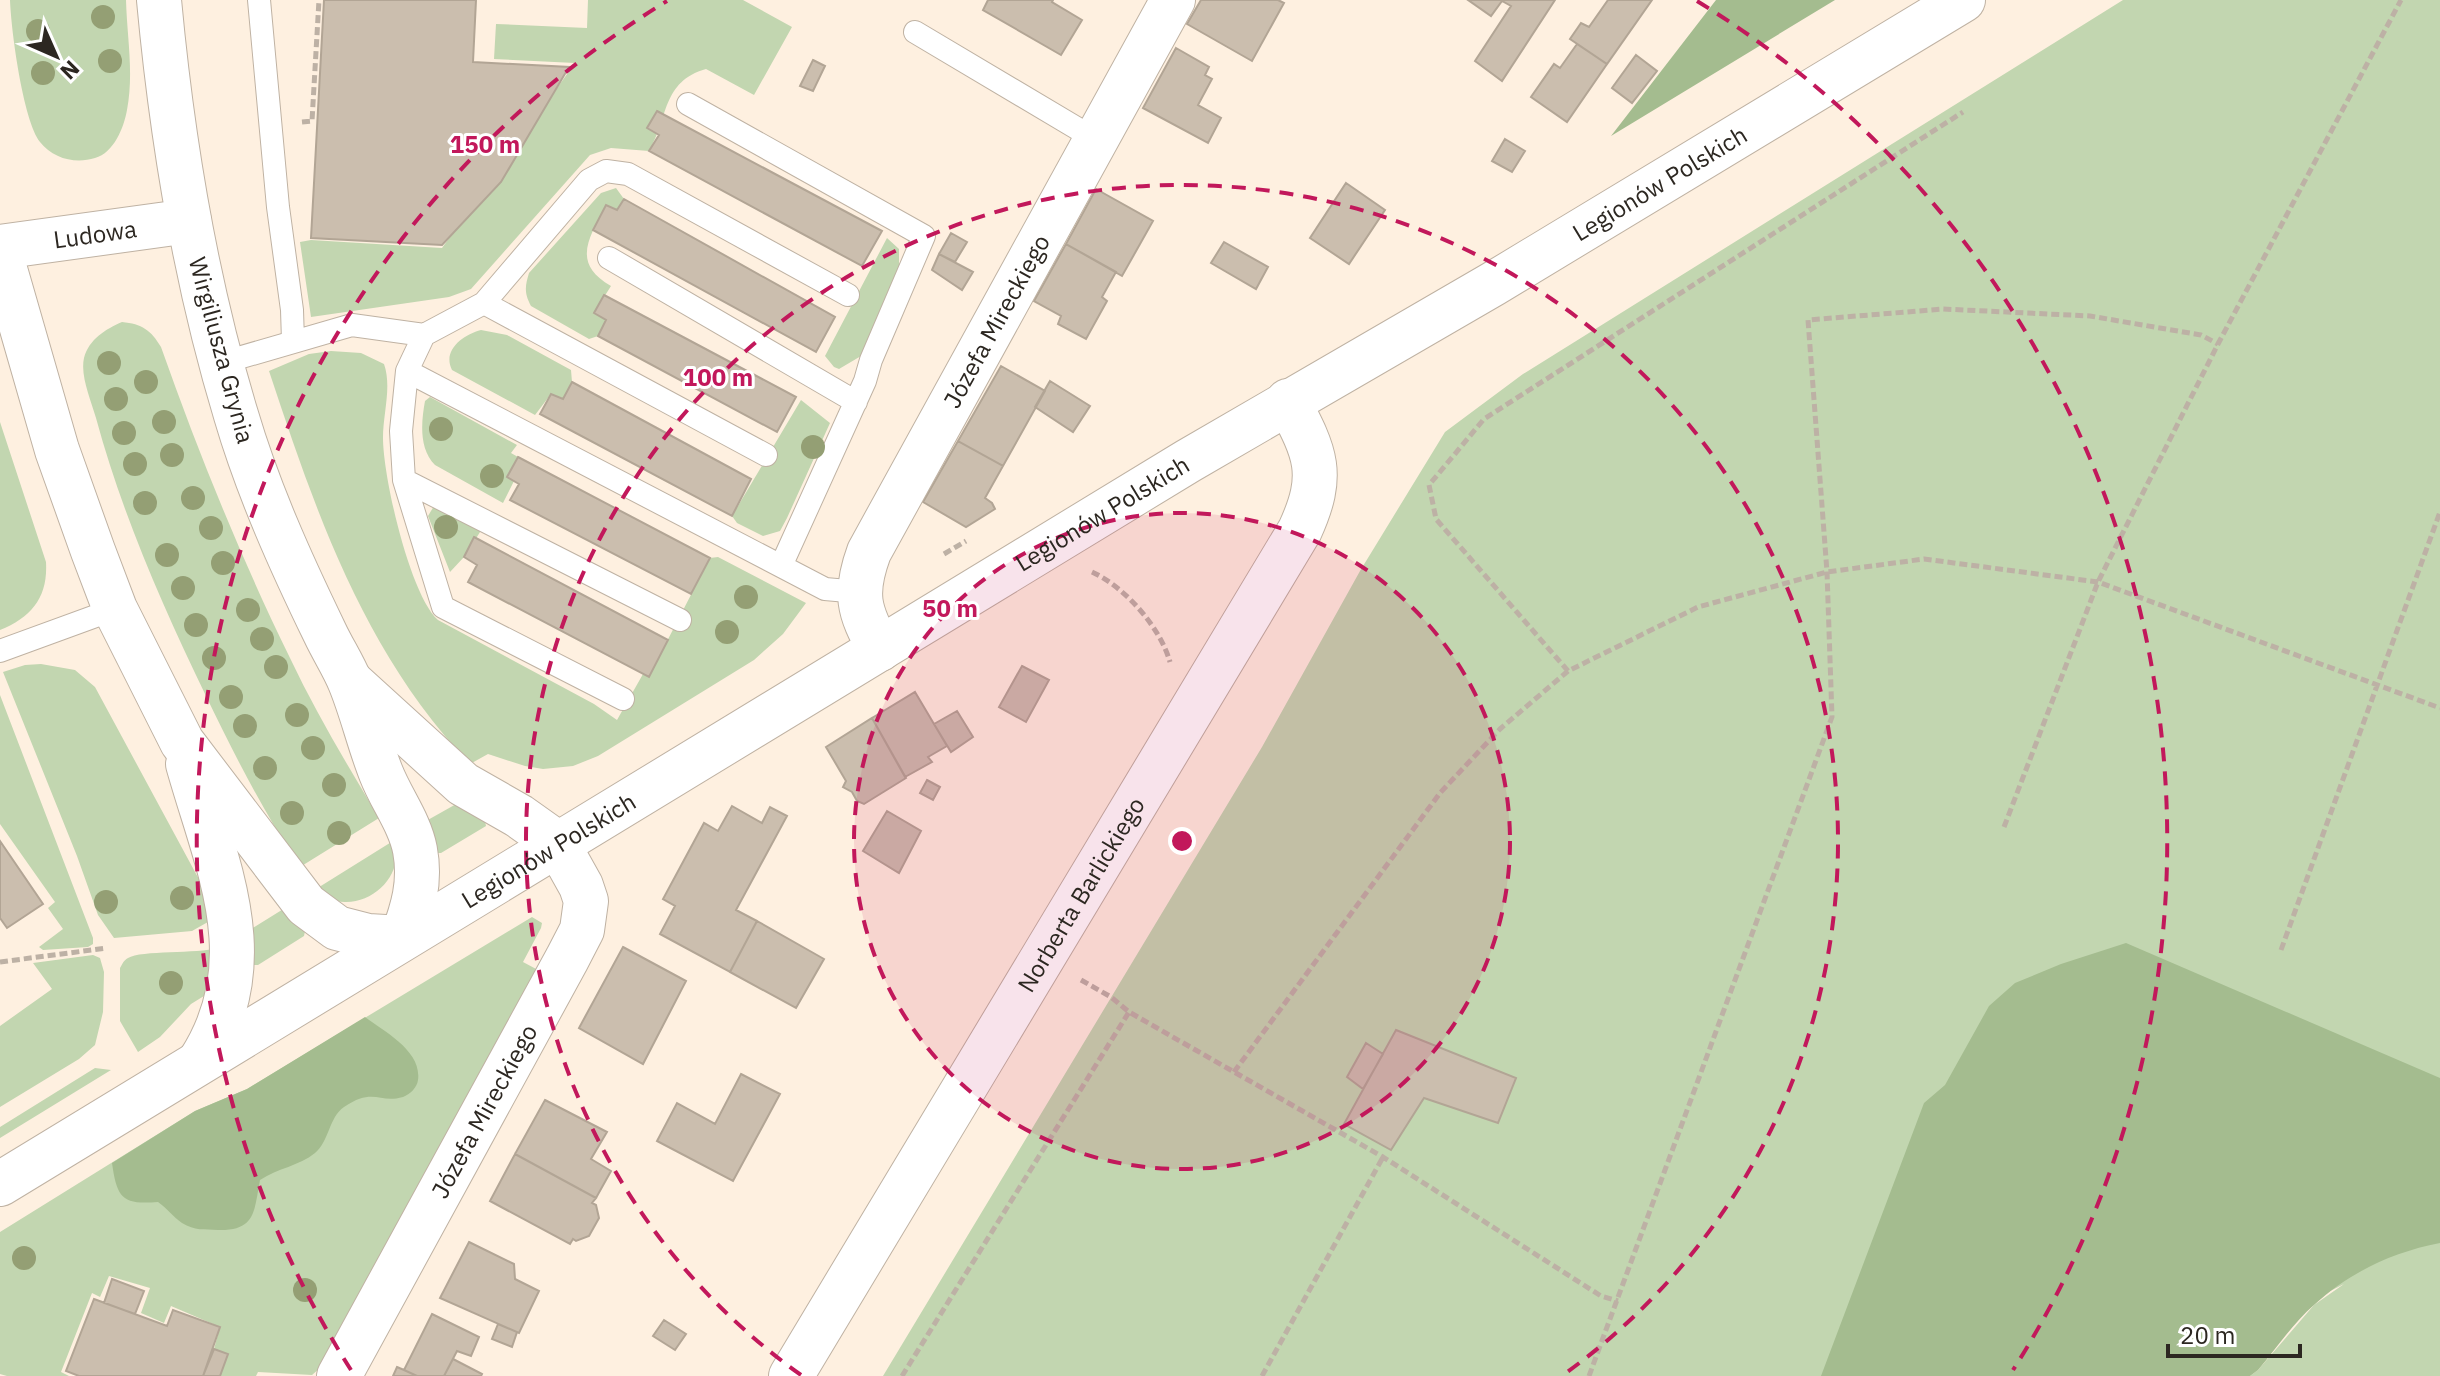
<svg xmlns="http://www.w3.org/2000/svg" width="2440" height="1376" font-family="'IBM Plex Sans',sans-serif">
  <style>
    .green { fill: #c2d6b0 }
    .forest { fill: #a4bc8f }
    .building { fill: #cbbeae; stroke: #b2a595; stroke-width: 2 }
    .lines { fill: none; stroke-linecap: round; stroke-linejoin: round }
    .lane-casing { stroke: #bfb2a3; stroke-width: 24 }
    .street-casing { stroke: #bfb2a3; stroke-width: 46 }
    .secondary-casing { stroke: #bfb2a3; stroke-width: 46 }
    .path { stroke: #bdb1a5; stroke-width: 5; stroke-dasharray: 8 4; stroke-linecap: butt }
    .lane { stroke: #fff; stroke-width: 22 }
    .street { stroke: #fff; stroke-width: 44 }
    .secondary { stroke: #fff; stroke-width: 44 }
    .tree { fill: #949f74 }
    .ring { fill: none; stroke: #c2185b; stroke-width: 4; stroke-dasharray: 14 10 }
    .labels { text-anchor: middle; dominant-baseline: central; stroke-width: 6; stroke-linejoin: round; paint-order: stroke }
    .street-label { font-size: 24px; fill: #2c2721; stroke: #fff }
    .centre { fill: #c2185b; stroke: #fff; stroke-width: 4 }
    .ring-label { font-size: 24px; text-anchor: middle; font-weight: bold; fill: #c2185b; stroke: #fff; stroke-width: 6; stroke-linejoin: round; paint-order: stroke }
  </style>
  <rect width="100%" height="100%" fill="#fef0e0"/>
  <path class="green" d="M 10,0 L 126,0 C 127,37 134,73 127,110 C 124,127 114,153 95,158 C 76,164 53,159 40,142 C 23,120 11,30 10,0 Z
    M 588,0 L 743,0 L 792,27 L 754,95 L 706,69 C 662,81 668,119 649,151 L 611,148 L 590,155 L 471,289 L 449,297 L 311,317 L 300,242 L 311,240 L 442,248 L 575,63 L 494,59 L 496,24 L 587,28 Z
    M 2123,0 L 2440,0 L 2440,1376 L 2250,1376 L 2258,1370 L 2314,1305 L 2344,1284 L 2163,1376 L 883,1376 L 1262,747 L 1360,571 L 1445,432 L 1523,374 Z
    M 616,188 L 624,199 L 617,210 L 606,205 C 589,238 571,263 611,286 L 594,313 L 606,320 L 598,336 L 589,339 L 531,306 C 524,293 525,286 529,273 L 601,193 Z
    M 887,238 L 899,249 L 899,266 L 861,356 L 839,369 L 834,367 L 825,356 Z
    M 122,322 C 142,324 151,330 161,347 C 198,452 241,558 290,658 C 316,713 348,766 379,818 L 300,867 C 264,813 234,754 206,696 C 163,607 122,514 96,418 C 91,400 80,376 84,358 C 89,339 106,329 122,322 Z
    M 481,330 L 507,335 L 571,370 L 572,382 L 563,399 L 551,394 L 535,415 L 452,370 C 442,350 463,335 481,330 Z
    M 331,351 L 361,353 L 384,364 C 392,387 383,413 383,438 C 383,477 410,595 438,620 L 594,704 L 617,720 L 643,674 L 649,676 L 710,558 L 718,557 L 806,603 L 783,634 L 754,660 L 598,756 L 573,766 L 543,769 L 525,766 L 488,754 L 470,764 C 364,653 316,513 269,371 L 309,354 Z
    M 430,397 L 517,445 L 511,453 L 518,457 L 507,477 L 514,481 L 503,503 L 435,465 C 419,449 421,423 425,401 Z
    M 801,400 L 830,423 L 787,518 L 780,531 L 763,536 L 737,523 L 732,516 Z
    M 0,422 L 46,562 C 48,597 32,617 0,630 Z
    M 434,506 L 482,529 L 464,557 L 450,572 L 428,516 Z
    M 41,664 L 75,670 L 95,687 L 201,883 L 215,918 L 192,931 L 114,938 L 98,915 L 77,856 L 3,672 L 25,665 Z
    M 0,695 L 93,938 L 93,944 L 88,947 L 43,950 L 39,947 L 63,929 L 48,908 L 55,902 L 0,824 Z
    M 458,803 L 485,821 L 486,826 L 441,853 L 437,853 L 426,821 Z
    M 393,841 C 406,871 376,903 345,902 C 333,902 326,895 316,889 Z
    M 285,908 L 305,931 L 304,936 L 258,965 L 253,965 L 251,929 Z
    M 532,917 L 542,923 L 541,928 L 523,962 L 538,970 L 320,1368 L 312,1375 L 258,1372 L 256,1376 L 220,1376 L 228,1354 L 214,1349 L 220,1327 L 171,1306 L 164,1323 L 141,1313 L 150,1288 L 109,1276 L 100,1297 L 92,1293 L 61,1372 L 69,1376 L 7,1376 L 0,1374 L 0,1232 L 195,1111 L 247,1089 Z
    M 218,948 L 212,991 L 191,1004 L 160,1037 L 138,1052 L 120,1021 L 120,968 C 123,963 123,961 128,958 C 141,950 197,954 218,948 Z
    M 93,955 L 100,958 L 104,972 L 103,1012 L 95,1045 L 79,1059 L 0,1107 L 0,1026 L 52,989 L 33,963 Z
    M 95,1068 L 111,1070 L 0,1138 L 0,1127 Z"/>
  <path class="forest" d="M 1716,0 L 1835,0 L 1611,136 Z
    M 2126,943 L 2440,1078 L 2440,1243 C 2393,1252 2350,1272 2314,1305 C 2293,1323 2276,1349 2258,1370 L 2250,1376 L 1821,1376 L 1924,1103 L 1945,1085 L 1989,1006 L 2015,983 L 2061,964 Z
    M 365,1017 C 385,1032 422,1051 418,1080 C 417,1088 410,1094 403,1097 C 379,1104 374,1087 344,1107 C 329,1117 329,1142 315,1153 C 299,1166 278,1168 260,1180 C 254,1211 256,1231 218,1230 C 204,1229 195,1231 182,1223 C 173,1217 167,1208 158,1202 C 122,1205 117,1198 112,1163 L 195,1111 L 247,1089 Z"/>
  <path class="building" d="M 324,0 L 476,0 L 473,62 L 569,67 L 501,182 L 442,245 L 311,238 Z
    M 988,0 L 1053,0 L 1052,2 L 1082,20 L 1061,55 L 983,10 Z
    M 1201,0 L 1278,0 L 1284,3 L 1252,61 L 1187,24 Z
    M 1555,0 L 1502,81 L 1475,61 L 1511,6 L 1502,1 L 1491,16 L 1468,0 Z
    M 1608,0 L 1652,0 L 1607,64 L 1570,39 L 1581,23 L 1589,27 Z
    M 1577,44 L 1607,64 L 1567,122 L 1531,97 L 1554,64 L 1560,68 Z
    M 1176,48 L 1209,67 L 1205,75 L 1212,79 L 1198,105 L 1221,118 L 1208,143 L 1143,108 Z
    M 1636,55 L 1657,71 L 1632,103 L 1612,88 Z
    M 813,60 L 825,66 L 813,91 L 800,86 Z
    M 657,111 L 882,231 L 862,266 L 649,151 L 659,135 L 647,128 Z
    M 1505,139 L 1525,151 L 1512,172 L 1492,161 Z
    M 1346,183 L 1385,210 L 1349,264 L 1310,238 Z
    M 1096,189 L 1153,221 L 1122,276 L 1066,244 Z
    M 624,199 L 835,317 L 816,352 L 593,230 L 606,205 L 617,210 Z
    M 951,233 L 967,242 L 955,262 L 939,254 Z
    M 1224,242 L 1268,267 L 1256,289 L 1211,263 Z
    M 1066,244 L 1116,272 L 1102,297 L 1107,301 L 1086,339 L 1058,324 L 1061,316 L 1034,301 Z
    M 939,254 L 973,272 L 962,290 L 932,270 Z
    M 604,295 L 796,397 L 777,432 L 598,336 L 606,320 L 594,313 Z
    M 1001,366 L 1045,391 L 1003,466 L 958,441 Z
    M 1050,381 L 1090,406 L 1073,432 L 1035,407 Z
    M 572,382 L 751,479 L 732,516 L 540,414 L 551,394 L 563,399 Z
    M 958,441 L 1003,466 L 985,498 L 992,503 L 995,509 L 966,527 L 923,502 Z
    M 518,457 L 710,558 L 691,594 L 510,500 L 519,484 L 507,477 Z
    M 474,537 L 668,640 L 649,677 L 468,582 L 477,565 L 464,557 Z
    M 1022,666 L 1049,680 L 1026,722 L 999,707 Z
    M 915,692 L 947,746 L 928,757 L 932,762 L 905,777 L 872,718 Z
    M 957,711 L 973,737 L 951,752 L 934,724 Z
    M 872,718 L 906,778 L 864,804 L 857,801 L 852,792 L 843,787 L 846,781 L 826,747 Z
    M 927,780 L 940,787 L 933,800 L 920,793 Z
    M 732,806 L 762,823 L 770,807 L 787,816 L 736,910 L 757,921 L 730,972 L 660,934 L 675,906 L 663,899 L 704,823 L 718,831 Z
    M 887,811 L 921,831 L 899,873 L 863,851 Z
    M 0,841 L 43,904 L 7,928 L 0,918 Z
    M 757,921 L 824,959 L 796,1008 L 730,972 Z
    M 623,947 L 686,981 L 643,1064 L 579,1028 Z
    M 1396,1030 L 1516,1078 L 1498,1123 L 1424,1098 L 1391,1150 L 1344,1124 Z
    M 1366,1043 L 1383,1054 L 1363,1089 L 1347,1077 Z
    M 741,1074 L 780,1094 L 733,1181 L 657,1141 L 677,1103 L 715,1124 Z
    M 545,1100 L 607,1132 L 591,1159 L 611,1171 L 596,1198 L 515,1154 Z
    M 515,1154 L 596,1198 L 592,1203 L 596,1205 L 599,1218 L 589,1236 L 576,1241 L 573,1239 L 570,1244 L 490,1201 Z
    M 469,1242 L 514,1264 L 515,1279 L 539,1291 L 519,1333 L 440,1298 Z
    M 112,1279 L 144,1291 L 135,1314 L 104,1303 Z
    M 94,1299 L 167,1326 L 173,1310 L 220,1327 L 203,1376 L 79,1376 L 66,1371 Z
    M 432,1314 L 479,1337 L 471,1356 L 457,1351 L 444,1376 L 417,1376 L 404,1370 Z
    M 664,1320 L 686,1334 L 675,1350 L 653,1336 Z
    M 498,1324 L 517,1332 L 512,1347 L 492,1339 Z
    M 214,1349 L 228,1354 L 220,1376 L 203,1376 Z
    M 453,1359 L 482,1374 L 481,1376 L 444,1376 Z
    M 397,1367 L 404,1370 L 417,1376 L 393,1376 Z"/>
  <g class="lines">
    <g class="lane-casing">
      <path id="lane" d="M 259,0 L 278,207 L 292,310 L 293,341
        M 915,32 L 1095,139
        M 688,104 L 924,236 L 871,360 L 865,381 L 781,566
        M 609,258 L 856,402
        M 484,303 L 766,455
        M 221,363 L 352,325 L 424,335
        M 407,371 L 825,589 L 859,592
        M 404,480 L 680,620
        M 0,651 L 115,609
        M 623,699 L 443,607 L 404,480 L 401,431 L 407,371 L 424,335 L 484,303 L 589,180 L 606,171 L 628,174 L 848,295"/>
    </g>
    <g class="street-casing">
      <g id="street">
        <path id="s1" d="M 0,247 L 189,221"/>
        <path d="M 0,252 L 57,450 L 93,551 L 115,609 L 182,742 L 306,905 L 337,928 L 368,936 L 402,938 C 413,909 421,882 415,850 C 410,823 391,799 381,773 C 369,743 362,711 350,682 C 343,665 333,650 325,633 C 291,563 258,490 236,415 C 195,280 172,140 159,0"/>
        <path id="s2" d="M 880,649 C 858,611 854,593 869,552 L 1173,0"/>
        <path d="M 188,764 C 217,867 264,961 200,1061"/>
        <path id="s3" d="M 339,1376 L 567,959 L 582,930 L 586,901 L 581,886 L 557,843 L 519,816 L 463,784 L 352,683"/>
        <path id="s4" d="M 791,1376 L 1300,530 C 1326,473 1315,453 1288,401"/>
      </g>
    </g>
    <g class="secondary-casing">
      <g id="secondary">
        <path id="s5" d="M 0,1184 L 1188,461 L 1493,284 L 1963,0"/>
      </g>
    </g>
    <path class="path" d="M 302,122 L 312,121 L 319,0
      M 944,554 L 966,541
      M 1092,572 C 1125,587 1160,627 1170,662
      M 1568,671 L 1436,519 L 1429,485 L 1484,419 L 1963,112
      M 2004,827 L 2098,582 L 2218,344 L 2401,0
      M 2281,950 L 2440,512
      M 0,962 L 107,948
      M 1081,980 L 1111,997 L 1129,1012 L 1383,1157 L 1601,1296 L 1618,1301
      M 1234,1072 L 1440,793 L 1500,729 L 1568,671 L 1698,607 L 1827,572 L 1924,559 L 2098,582 L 2440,708
      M 902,1376 L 1129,1012
      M 1262,1376 L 1383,1157
      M 1589,1376 L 1832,717 L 1827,572 L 1808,320 L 1943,309 L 2090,316 L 2201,335 L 2218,344"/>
    <use href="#lane" class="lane"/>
    <use href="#street" class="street"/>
    <use href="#secondary" class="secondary"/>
  </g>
  <g class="tree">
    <circle cx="103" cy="17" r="12"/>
    <circle cx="38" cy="31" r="12"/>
    <circle cx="110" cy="61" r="12"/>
    <circle cx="43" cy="73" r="12"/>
    <circle cx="109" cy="363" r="12"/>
    <circle cx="146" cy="382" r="12"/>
    <circle cx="116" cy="399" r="12"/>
    <circle cx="164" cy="422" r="12"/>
    <circle cx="441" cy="429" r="12"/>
    <circle cx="124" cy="433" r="12"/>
    <circle cx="813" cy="447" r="12"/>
    <circle cx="172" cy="455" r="12"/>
    <circle cx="135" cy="464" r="12"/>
    <circle cx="492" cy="476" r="12"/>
    <circle cx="193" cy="498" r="12"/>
    <circle cx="145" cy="503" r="12"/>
    <circle cx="446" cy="527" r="12"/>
    <circle cx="211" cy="528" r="12"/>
    <circle cx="167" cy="555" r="12"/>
    <circle cx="223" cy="563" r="12"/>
    <circle cx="183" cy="588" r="12"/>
    <circle cx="746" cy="597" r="12"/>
    <circle cx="248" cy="610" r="12"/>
    <circle cx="196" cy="625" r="12"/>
    <circle cx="727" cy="632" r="12"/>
    <circle cx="262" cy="639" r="12"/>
    <circle cx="214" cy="658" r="12"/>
    <circle cx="276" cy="667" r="12"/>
    <circle cx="231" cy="697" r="12"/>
    <circle cx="297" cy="715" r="12"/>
    <circle cx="245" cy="726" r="12"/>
    <circle cx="313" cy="748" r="12"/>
    <circle cx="265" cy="768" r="12"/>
    <circle cx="334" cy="785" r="12"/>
    <circle cx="292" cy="813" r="12"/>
    <circle cx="339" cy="833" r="12"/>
    <circle cx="182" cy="898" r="12"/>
    <circle cx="106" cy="902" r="12"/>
    <circle cx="171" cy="983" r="12"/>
    <circle cx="24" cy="1258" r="12"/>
    <circle cx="305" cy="1290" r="12"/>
  </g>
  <circle cx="1182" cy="841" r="328" fill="#c2185b" fill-opacity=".12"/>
  <g class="ring">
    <circle cx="1182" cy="841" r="328"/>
    <path d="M801 1375A656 656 0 1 1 1563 1375"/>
    <path d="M351 1370A985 985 0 0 1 667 1M1697 1A985 985 0 0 1 2013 1370"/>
  </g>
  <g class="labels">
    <g class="street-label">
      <text stroke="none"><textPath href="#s5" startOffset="1938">Legionów Polskich</textPath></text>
      <text stroke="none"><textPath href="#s1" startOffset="96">Ludowa</textPath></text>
      <text stroke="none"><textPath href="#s2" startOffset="366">Józefa Mireckiego</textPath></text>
      <text transform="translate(222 350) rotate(75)">Wirgiliusza Grynia</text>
      <text stroke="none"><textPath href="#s5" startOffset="1290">Legionów Polskich</textPath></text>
      <text stroke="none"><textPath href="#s5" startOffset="642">Legionów Polskich</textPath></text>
      <text stroke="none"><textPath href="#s4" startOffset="562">Norberta Barlickiego</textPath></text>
      <text stroke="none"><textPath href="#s3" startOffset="302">Józefa Mireckiego</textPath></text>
    </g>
  </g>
  <circle cx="1182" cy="841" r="12" class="centre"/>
  <g class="ring-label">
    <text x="485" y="153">150 m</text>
    <text x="718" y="386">100 m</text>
    <text x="950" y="617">50 m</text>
  </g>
  <g transform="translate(56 56) rotate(135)" stroke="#ffffff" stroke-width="6" paint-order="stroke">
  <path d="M0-6L14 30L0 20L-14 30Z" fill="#2c2721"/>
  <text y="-12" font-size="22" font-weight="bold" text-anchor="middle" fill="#2c2721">N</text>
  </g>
  <path d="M2168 1344v12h132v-12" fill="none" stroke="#2c2721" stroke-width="4"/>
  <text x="2180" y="1344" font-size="24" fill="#2c2721" stroke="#ffffff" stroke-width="6" paint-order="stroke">20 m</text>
</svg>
